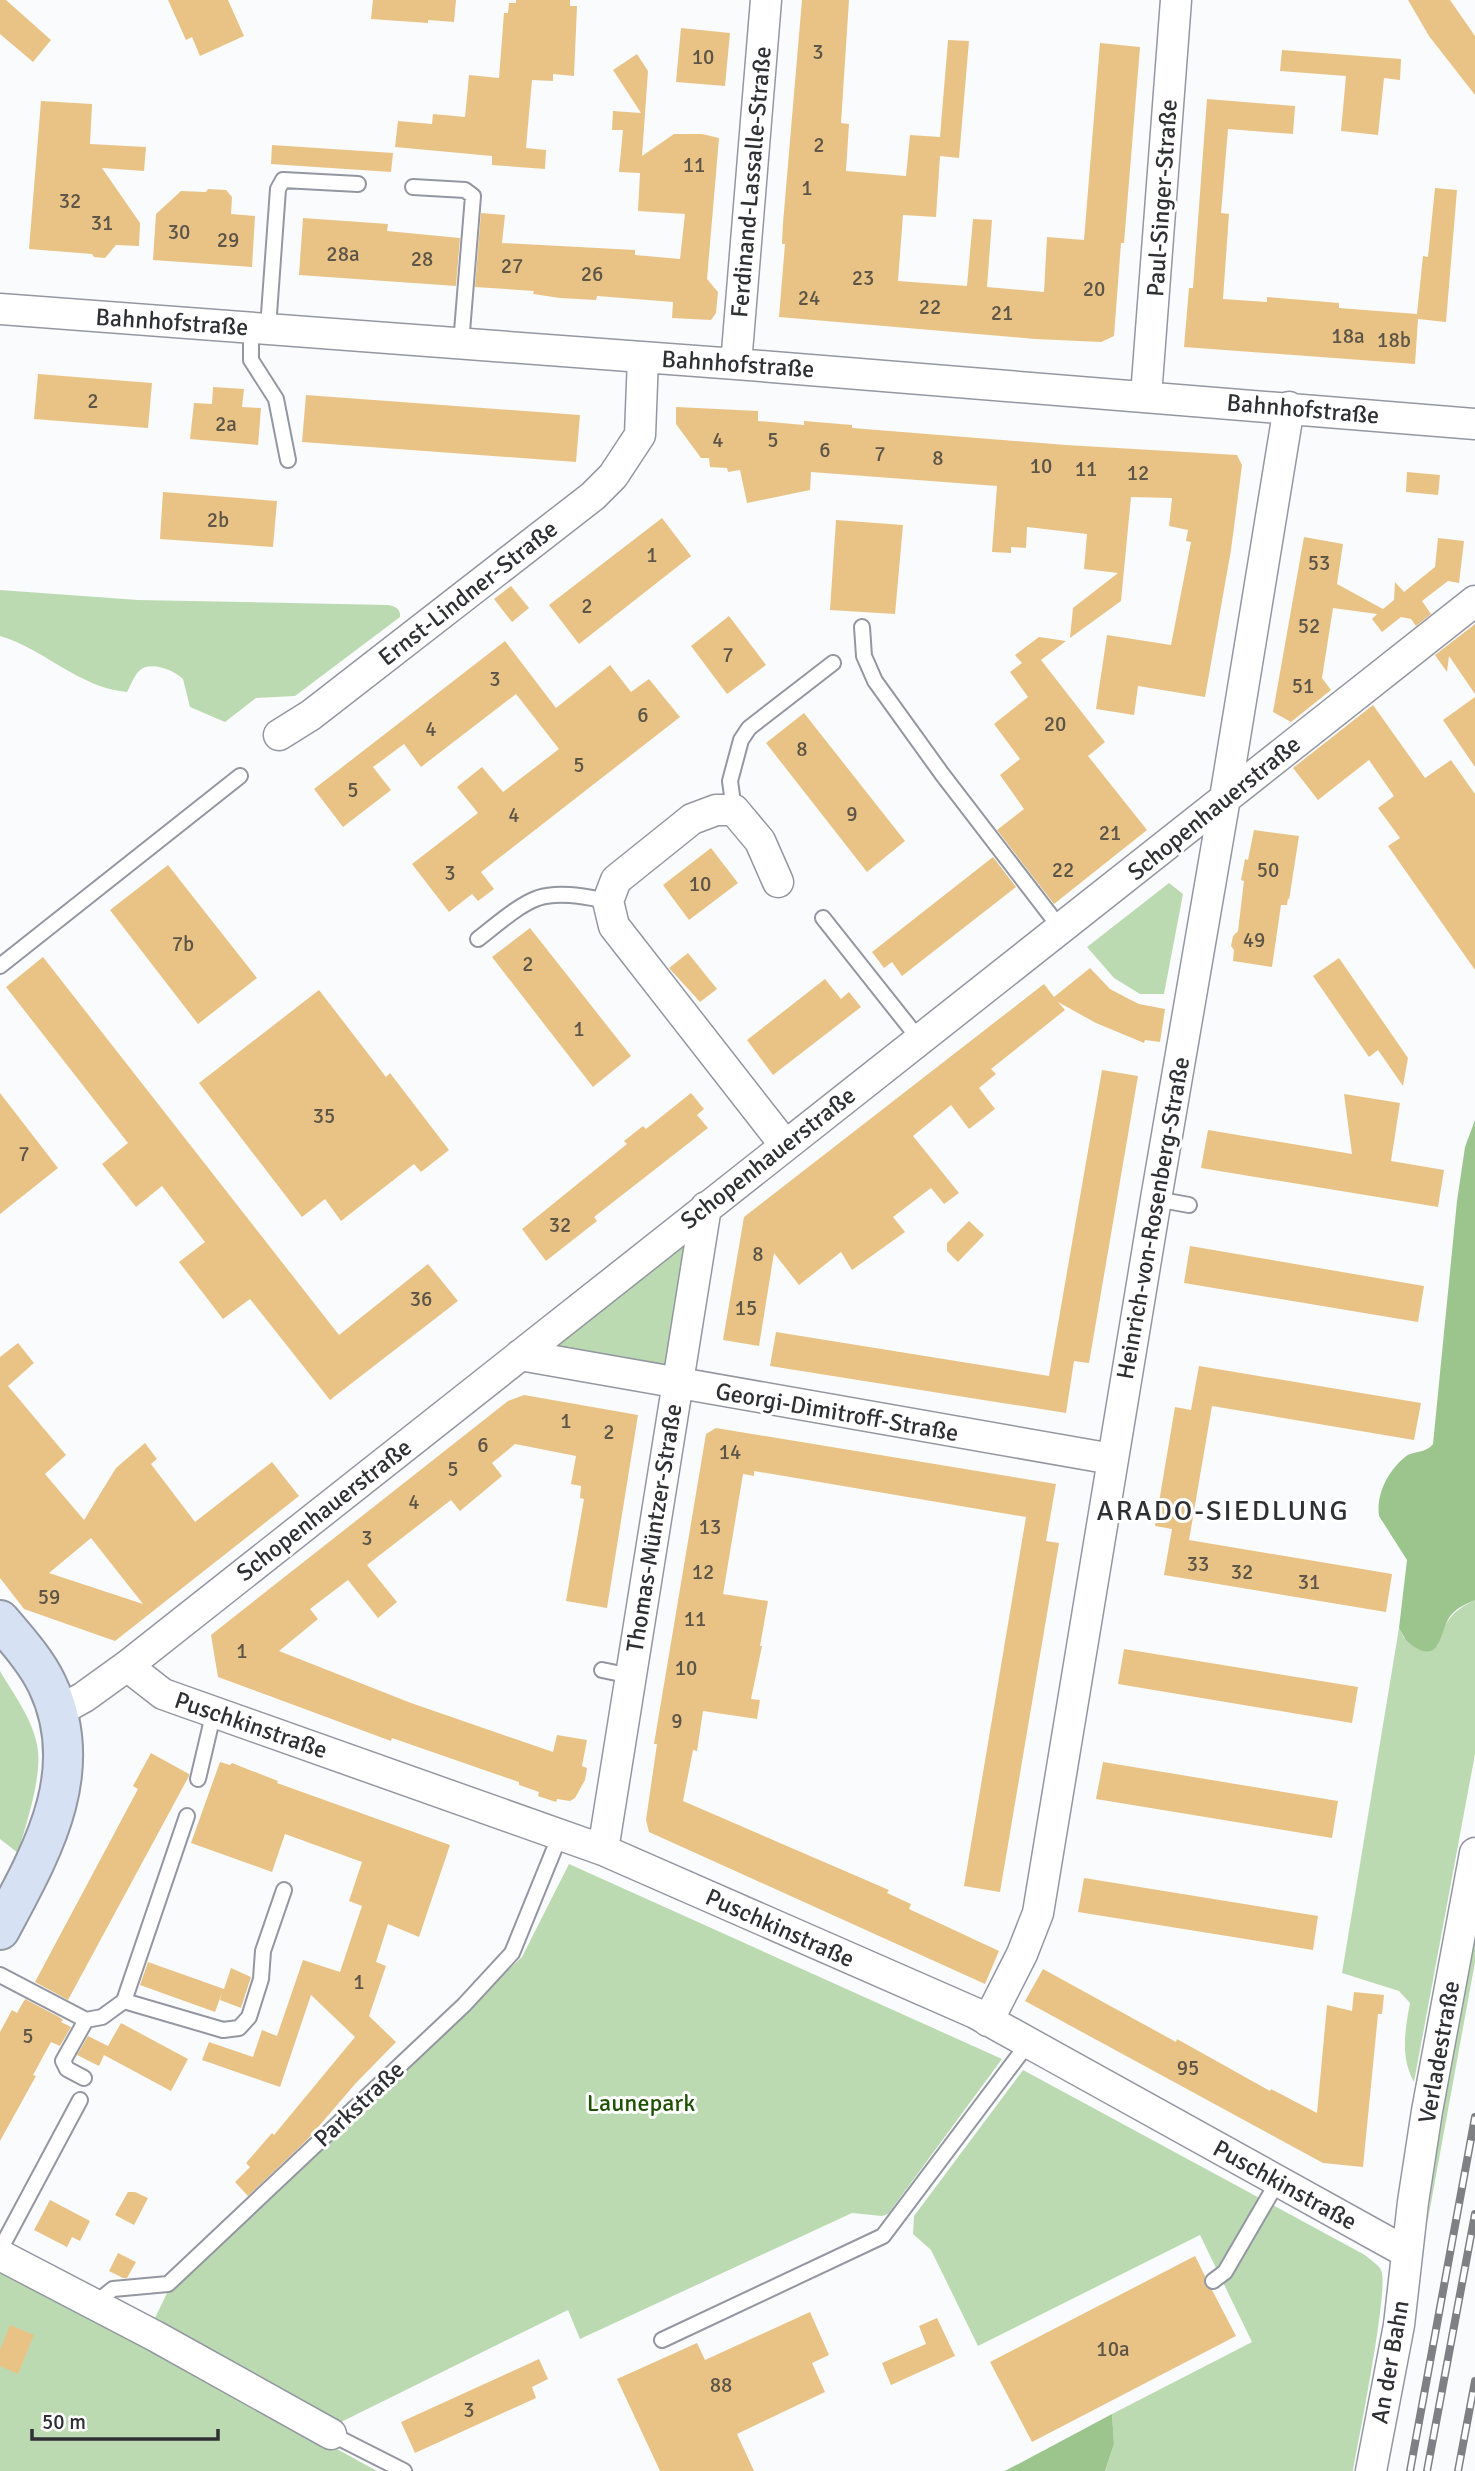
<svg xmlns="http://www.w3.org/2000/svg" width="1475" height="2471" font-family="Signika,sans-serif">
  <style>
    .green { fill: #bcdab1 }
    .forest { fill: #9bc58c }
    .building { fill: #e8c385; fill-rule: evenodd }
    .lines { fill: none; stroke-linecap: round; stroke-linejoin: round }
    .lane-casing { stroke: #9397a1; stroke-width: 18 }
    .street-casing { stroke: #9397a1; stroke-width: 33 }
    .secondary-casing { stroke: #9397a1; stroke-width: 42 }
    .lane { stroke: #fff; stroke-width: 14 }
    .street { stroke: #fff; stroke-width: 30 }
    .secondary { stroke: #d7e1f4; stroke-width: 38 }
    .rail-casing { stroke: #7f8084; stroke-width: 8 }
    .rail { stroke: #fff; stroke-width: 5; stroke-dasharray: 16; stroke-linecap: butt }
    .labels { text-anchor: middle; dominant-baseline: central; stroke-width: 6; stroke-linejoin: round; paint-order: stroke }
    .number-label { font-size: 21px; fill: #5d5548 }
    .street-label { font-size: 24px; fill: #2f3034; stroke: #fff }
    .park-label { font-size: 24px; fill: #1e5100; stroke: #fff }
    .quarter-label { font-size: 28px; letter-spacing: 2px; fill: #2f3034; stroke: #fff }
  </style>
  <rect width="100%" height="100%" fill="#fafbfd"/>
  <path class="green" d="M 0,590 L 138,600 L 388,605 C 395,606 401,609 400,617 L 295,696 L 256,698 L 225,722 L 190,707 L 183,679 C 174,670 150,660 139,671 C 134,676 131,685 127,692 C 79,688 45,649 0,636 Z
    M 1169,883 L 1183,894 L 1164,994 L 1140,994 L 1114,978 L 1087,947 Z
    M 690,1239 L 670,1366 L 556,1347 Z
    M 1475,1600 L 1475,1754 L 1414,2082 C 1400,2057 1405,2030 1410,2003 L 1399,1991 L 1342,1973 L 1399,1628 L 1404,1638 L 1437,1646 C 1446,1621 1450,1612 1475,1600 Z
    M 0,1671 C 14,1695 35,1722 38,1751 C 41,1781 26,1824 18,1853 L 0,1839 Z
    M 569,1864 L 1002,2059 L 888,2214 L 882,2216 L 852,2213 L 580,2339 L 568,2310 L 337,2424 L 154,2320 L 170,2287 L 522,1957 Z
    M 1475,1925 L 1475,1962 L 1427,2225 L 1440,2116 Z
    M 1023,2070 L 1365,2255 C 1370,2260 1378,2264 1381,2270 C 1390,2284 1358,2443 1353,2471 L 1105,2471 L 1114,2444 L 1112,2414 L 1252,2342 L 1200,2235 L 978,2346 L 931,2250 L 913,2234 L 914,2216 Z
    M 0,2273 L 133,2337 L 377,2471 L 0,2471 Z"/>
  <path class="forest" d="M 1475,1120 L 1475,1600 C 1466,1604 1458,1607 1451,1615 C 1440,1628 1442,1661 1418,1649 C 1408,1644 1404,1638 1399,1628 L 1407,1560 L 1379,1516 C 1376,1494 1388,1471 1405,1457 C 1414,1450 1425,1454 1433,1444 L 1457,1201 L 1465,1147 Z
    M 1112,2414 L 1114,2444 L 1105,2471 L 1005,2471 Z"/>
  <path class="building" d="M 0,0 L 6,0 L 51,40 L 33,62 L 0,34 Z
    M 168,0 L 228,0 L 244,36 L 200,56 L 192,37 L 186,40 Z
    M 373,0 L 456,0 L 454,22 L 428,20 L 428,23 L 371,19 Z
    M 516,0 L 570,0 L 570,6 L 577,6 L 574,76 L 553,74 L 553,81 L 532,80 L 526,148 L 546,150 L 545,169 L 492,165 L 492,156 L 395,147 L 398,121 L 432,124 L 433,114 L 465,117 L 469,75 L 499,78 L 504,13 L 508,13 L 509,3 L 516,3 Z
    M 802,0 L 849,0 L 841,123 L 849,124 L 846,171 L 906,176 L 910,135 L 940,137 L 948,40 L 969,41 L 959,158 L 940,156 L 936,217 L 903,215 L 898,281 L 967,286 L 973,219 L 992,220 L 987,287 L 1044,292 L 1047,237 L 1084,240 L 1100,43 L 1140,47 L 1124,243 L 1121,243 L 1114,336 L 1101,342 L 1035,339 L 779,317 L 785,244 L 782,244 L 783,223 Z
    M 1408,0 L 1450,0 L 1475,36 L 1475,95 L 1429,36 Z
    M 681,28 L 730,33 L 725,86 L 676,82 Z
    M 1282,50 L 1401,59 L 1400,80 L 1384,78 L 1378,135 L 1341,131 L 1346,76 L 1280,71 Z
    M 637,54 L 648,71 L 642,156 L 674,134 L 702,134 L 719,138 L 707,279 L 718,292 L 716,313 L 711,320 L 672,318 L 673,302 L 597,296 L 596,300 L 560,298 L 533,294 L 534,291 L 475,287 L 481,213 L 505,215 L 502,243 L 635,250 L 635,255 L 680,259 L 685,214 L 638,211 L 640,173 L 619,172 L 623,130 L 612,130 L 613,111 L 641,113 L 613,70 Z
    M 1207,99 L 1295,106 L 1293,134 L 1228,129 L 1221,213 L 1229,214 L 1223,299 L 1267,302 L 1267,297 L 1339,303 L 1339,308 L 1417,314 L 1423,256 L 1428,257 L 1435,188 L 1457,190 L 1446,322 L 1418,319 L 1415,364 L 1184,347 L 1189,288 L 1193,288 Z
    M 41,101 L 92,104 L 90,144 L 146,147 L 144,171 L 102,168 L 140,223 L 139,246 L 116,245 L 105,258 L 94,257 L 92,254 L 29,249 Z
    M 272,145 L 393,153 L 391,172 L 271,164 Z
    M 208,189 L 226,190 L 232,197 L 231,214 L 255,216 L 252,267 L 153,260 L 156,214 L 181,191 L 206,192 Z
    M 303,218 L 388,224 L 387,231 L 460,238 L 456,286 L 299,275 Z
    M 38,374 L 152,383 L 148,428 L 34,419 Z
    M 213,387 L 244,389 L 242,407 L 261,408 L 258,445 L 190,439 L 194,403 L 212,404 Z
    M 306,395 L 580,415 L 576,462 L 302,442 Z
    M 676,407 L 758,411 L 758,421 L 804,425 L 804,421 L 852,425 L 852,428 L 1066,445 L 1237,455 L 1242,465 L 1231,550 L 1205,697 L 1138,686 L 1134,715 L 1096,709 L 1107,635 L 1171,645 L 1191,542 L 1186,541 L 1188,530 L 1169,526 L 1172,498 L 1131,497 L 1121,601 L 1070,638 L 1073,608 L 1118,573 L 1084,569 L 1087,534 L 1027,527 L 1026,548 L 1011,547 L 1011,553 L 992,552 L 997,486 L 811,472 L 810,490 L 747,503 L 740,470 L 728,472 L 727,468 L 710,467 L 709,458 L 701,458 L 676,424 Z
    M 1407,472 L 1440,475 L 1438,495 L 1406,492 Z
    M 163,492 L 277,501 L 273,547 L 160,539 Z
    M 662,518 L 691,556 L 579,644 L 549,605 Z
    M 836,520 L 903,525 L 895,614 L 830,610 Z
    M 1304,537 L 1343,544 L 1337,584 L 1383,609 L 1394,600 L 1395,582 L 1404,592 L 1435,567 L 1438,538 L 1464,541 L 1459,583 L 1448,581 L 1422,601 L 1431,614 L 1416,626 L 1411,619 L 1401,617 L 1382,632 L 1372,619 L 1377,614 L 1333,608 L 1322,678 L 1331,690 L 1291,722 L 1273,712 Z
    M 511,586 L 529,608 L 512,622 L 494,599 Z
    M 729,616 L 766,665 L 727,694 L 691,646 Z
    M 1475,624 L 1475,694 L 1449,656 L 1447,672 L 1435,655 Z
    M 1039,637 L 1066,641 L 1041,660 L 1105,742 L 1088,756 L 1147,830 L 1054,904 L 997,830 L 1024,809 L 1000,775 L 1020,759 L 994,724 L 1028,697 L 1010,672 L 1022,663 L 1015,655 Z
    M 505,641 L 556,708 L 610,665 L 631,692 L 649,679 L 680,717 L 481,872 L 494,889 L 478,901 L 472,894 L 449,912 L 412,864 L 478,813 L 457,787 L 482,767 L 503,792 L 559,749 L 516,694 L 421,767 L 404,744 L 373,767 L 391,790 L 343,827 L 314,789 Z
    M 1475,697 L 1475,767 L 1443,720 Z
    M 1373,705 L 1425,778 L 1451,760 L 1475,794 L 1475,970 L 1388,846 L 1400,838 L 1378,808 L 1394,796 L 1369,760 L 1318,800 L 1293,768 Z
    M 804,713 L 905,841 L 867,872 L 766,743 Z
    M 1254,830 L 1299,836 L 1289,900 L 1288,898 L 1287,905 L 1281,905 L 1272,967 L 1233,961 L 1234,950 L 1231,946 L 1233,936 L 1238,931 L 1244,881 L 1241,880 L 1245,859 L 1248,860 Z
    M 711,848 L 738,883 L 689,920 L 663,885 Z
    M 993,857 L 1016,887 L 902,976 L 892,962 L 884,968 L 872,952 Z
    M 168,865 L 257,978 L 198,1024 L 110,910 Z
    M 530,928 L 631,1056 L 593,1087 L 492,957 Z
    M 688,953 L 717,989 L 700,1002 L 669,968 Z
    M 43,957 L 339,1335 L 428,1264 L 458,1301 L 330,1400 L 250,1299 L 223,1319 L 179,1262 L 205,1242 L 162,1186 L 136,1207 L 102,1164 L 128,1143 L 6,987 Z
    M 1339,958 L 1408,1058 L 1403,1086 L 1378,1050 L 1369,1057 L 1313,976 Z
    M 1090,968 L 1110,989 L 1127,998 L 1139,1004 L 1165,1009 L 1160,1042 L 1145,1040 L 1144,1043 L 1096,1023 L 1058,1002 L 1065,1010 L 991,1069 L 996,1074 L 979,1088 L 995,1109 L 969,1129 L 951,1105 L 913,1136 L 959,1193 L 944,1204 L 931,1188 L 893,1217 L 905,1232 L 852,1270 L 841,1252 L 799,1285 L 774,1253 L 759,1346 L 723,1340 L 744,1217 L 1044,984 L 1054,997 Z
    M 825,979 L 841,999 L 849,992 L 861,1007 L 773,1075 L 747,1040 Z
    M 319,990 L 386,1077 L 390,1073 L 449,1150 L 421,1172 L 414,1164 L 341,1221 L 325,1199 L 302,1217 L 199,1083 Z
    M 1102,1070 L 1138,1076 L 1089,1363 L 1074,1361 L 1066,1413 L 770,1366 L 776,1332 L 1049,1376 Z
    M 0,1093 L 58,1168 L 0,1214 Z
    M 691,1093 L 704,1109 L 697,1115 L 708,1128 L 594,1217 L 597,1221 L 546,1261 L 522,1229 L 627,1144 L 624,1141 L 643,1126 L 646,1129 Z
    M 1344,1094 L 1400,1103 L 1391,1161 L 1444,1170 L 1438,1207 L 1201,1168 L 1208,1130 L 1352,1154 Z
    M 969,1221 L 984,1235 L 958,1262 L 947,1251 L 947,1243 Z
    M 1190,1246 L 1424,1286 L 1418,1322 L 1184,1283 Z
    M 18,1343 L 34,1363 L 8,1386 L 66,1455 L 45,1474 L 84,1520 L 116,1468 L 145,1443 L 157,1459 L 151,1464 L 195,1522 L 272,1462 L 299,1496 L 115,1641 L 24,1609 L 0,1578 L 0,1357 ZM 91,1538 L 143,1604 L 49,1573 Z
    M 1199,1366 L 1421,1403 L 1414,1440 L 1212,1406 L 1189,1540 L 1392,1574 L 1386,1612 L 1164,1575 L 1172,1529 L 1155,1526 L 1175,1407 L 1191,1410 Z
    M 524,1395 L 638,1415 L 607,1608 L 566,1601 L 584,1499 L 580,1498 L 581,1486 L 571,1484 L 576,1456 L 515,1444 L 492,1463 L 502,1476 L 460,1511 L 451,1500 L 367,1565 L 397,1602 L 378,1618 L 348,1580 L 310,1609 L 318,1619 L 279,1651 L 411,1703 L 553,1752 L 557,1735 L 587,1740 L 582,1766 L 587,1768 L 585,1780 L 575,1798 L 570,1801 L 557,1799 L 556,1802 L 538,1796 L 539,1792 L 519,1785 L 519,1782 L 392,1738 L 391,1741 L 218,1677 L 211,1635 L 508,1401 Z
    M 716,1428 L 1056,1484 L 1046,1541 L 1059,1543 L 1000,1892 L 964,1886 L 1026,1517 L 754,1471 L 754,1476 L 743,1474 L 723,1594 L 768,1601 L 760,1646 L 762,1646 L 751,1699 L 760,1700 L 757,1719 L 703,1711 L 697,1751 L 693,1750 L 683,1801 L 889,1890 L 887,1893 L 911,1904 L 909,1909 L 999,1951 L 985,1984 L 649,1832 L 646,1820 L 657,1744 L 654,1744 L 706,1434 Z
    M 1124,1649 L 1358,1687 L 1352,1723 L 1118,1684 Z
    M 151,1753 L 189,1774 L 189,1776 L 68,2000 L 35,1982 L 138,1789 L 133,1786 Z
    M 220,1762 L 230,1765 L 232,1763 L 278,1781 L 277,1783 L 450,1845 L 419,1937 L 388,1924 L 376,1962 L 386,1966 L 369,2016 L 396,2042 L 356,2083 L 307,2140 L 248,2196 L 235,2182 L 250,2167 L 246,2163 L 272,2133 L 274,2135 L 355,2037 L 311,1995 L 280,2087 L 202,2060 L 209,2042 L 253,2057 L 262,2030 L 277,2036 L 303,1960 L 340,1972 L 362,1906 L 349,1901 L 362,1862 L 285,1834 L 272,1872 L 191,1843 Z
    M 1103,1762 L 1338,1801 L 1332,1838 L 1096,1799 Z
    M 1084,1878 L 1318,1916 L 1313,1950 L 1078,1912 Z
    M 148,1962 L 224,1989 L 231,1968 L 251,1977 L 241,2008 L 220,2000 L 222,1993 L 215,2012 L 140,1985 Z
    M 1043,1969 L 1176,2042 L 1177,2039 L 1270,2091 L 1271,2089 L 1317,2113 L 1327,2005 L 1352,2011 L 1354,1992 L 1384,1995 L 1382,2014 L 1378,2014 L 1363,2167 L 1323,2163 L 1025,2001 Z
    M 25,1999 L 59,2017 L 63,2020 L 61,2022 L 71,2027 L 60,2046 L 51,2042 L 33,2075 L 36,2076 L 0,2141 L 0,2032 L 12,2010 L 17,2013 Z
    M 121,2023 L 188,2059 L 171,2091 L 104,2055 L 99,2066 L 77,2055 L 88,2036 L 108,2046 Z
    M 128,2192 L 135,2192 L 148,2198 L 134,2225 L 115,2215 Z
    M 50,2200 L 90,2221 L 80,2241 L 72,2237 L 67,2247 L 34,2230 Z
    M 118,2253 L 136,2262 L 127,2278 L 123,2278 L 109,2271 Z
    M 1195,2256 L 1205,2276 L 1205,2286 L 1212,2290 L 1236,2336 L 1032,2442 L 990,2362 Z
    M 810,2312 L 829,2355 L 812,2363 L 825,2392 L 737,2434 L 754,2471 L 660,2471 L 617,2379 L 697,2343 L 705,2360 Z
    M 937,2318 L 955,2356 L 891,2385 L 882,2363 L 926,2344 L 919,2326 Z
    M 10,2325 L 34,2335 L 18,2374 L 0,2366 L 0,2350 Z
    M 539,2359 L 548,2379 L 532,2387 L 536,2398 L 415,2453 L 401,2422 Z"/>
  <g class="lines">
    <g class="lane-casing">
      <path id="lane" d="M 413,187 L 465,190 L 473,196 L 461,344
        M 251,328 L 251,360 L 276,399 L 288,460
        M 268,328 L 278,189 L 283,180 L 358,184
        M 862,627 L 864,656 L 875,681 L 942,774 L 1061,929
        M 734,810 L 730,781 L 741,740 L 749,728 L 833,663
        M 823,918 L 919,1039
        M 478,939 C 495,926 518,905 538,898 C 560,891 586,897 608,901
        M 0,966 L 240,776
        M 1156,1199 L 1189,1205
        M 602,1670 L 631,1676
        M 198,1779 L 214,1711
        M 0,1975 L 86,2020 L 102,2017 L 124,2001 L 187,1816
        M 124,2001 L 223,2030 L 239,2028 L 249,2017 L 261,1979 L 263,1951 L 284,1890
        M 84,2078 L 67,2069 L 63,2061 L 86,2020
        M 0,2250 L 80,2100
        M 1213,2281 L 1225,2272 L 1278,2181
        M 94,2304 L 113,2289 L 168,2284 L 464,2005 L 512,1953 L 560,1835
        M 662,2340 L 883,2236 L 1029,2042
        M 331,2434 L 404,2471"/>
    </g>
    <g class="street-casing">
      <path id="street" d="M 0,309 L 736,364 L 1475,424
        M 736,364 L 766,0
        M 1146,396 L 1176,0
        M 279,735 L 311,715 L 593,496 L 613,476 L 640,435 L 643,358
        M 778,882 L 760,841 L 734,810 L 716,810 L 692,819 L 616,880 L 608,901 L 614,926 L 785,1145
        M 520,1355 L 1112,1459
        M 127,1666 L 163,1694 L 603,1850 L 975,2013 L 1406,2252
        M 59,1711 L 84,1697 L 127,1666 L 1475,601
        M 603,1850 L 706,1207
        M 988,2021 L 1022,1954 L 1038,1913 L 1156,1199 L 1225,798 L 1289,407
        M 0,2255 L 155,2336 L 331,2434
        M 1371,2471 L 1399,2325 L 1413,2202 L 1427,2111 L 1475,1853"/>
    </g>
    <g class="secondary-casing">
      <path id="secondary" d="M 0,1620 C 17,1640 36,1661 47,1684 C 89,1772 41,1853 0,1930"/>
    </g>
    <use href="#lane" class="lane"/>
    <use href="#street" class="street"/>
    <use href="#secondary" class="secondary"/>
    <g class="rail-casing">
      <path id="rail" d="M 1410,2471 L 1475,2117
        M 1427,2471 L 1475,2214
        M 1458,2471 L 1475,2381"/>
    </g>
    <use href="#rail" class="rail"/>
  </g>
  <g class="labels">
    <g class="number-label">
      <text x="818" y="52">3</text>
      <text x="703" y="57">10</text>
      <text x="819" y="145">2</text>
      <text x="694" y="165">11</text>
      <text x="807" y="188">1</text>
      <text x="70" y="201">32</text>
      <text x="102" y="223">31</text>
      <text x="179" y="232">30</text>
      <text x="228" y="240">29</text>
      <text x="343" y="254">28a</text>
      <text x="422" y="259">28</text>
      <text x="512" y="266">27</text>
      <text x="592" y="274">26</text>
      <text x="863" y="278">23</text>
      <text x="1094" y="289">20</text>
      <text x="809" y="298">24</text>
      <text x="930" y="307">22</text>
      <text x="1002" y="313">21</text>
      <text x="1348" y="336">18a</text>
      <text x="1394" y="340">18b</text>
      <text x="93" y="401">2</text>
      <text x="226" y="424">2a</text>
      <text x="718" y="440">4</text>
      <text x="773" y="440">5</text>
      <text x="825" y="450">6</text>
      <text x="880" y="454">7</text>
      <text x="938" y="458">8</text>
      <text x="1041" y="466">10</text>
      <text x="1086" y="469">11</text>
      <text x="1138" y="473">12</text>
      <text x="218" y="520">2b</text>
      <text x="652" y="555">1</text>
      <text x="1319" y="563">53</text>
      <text x="587" y="606">2</text>
      <text x="1309" y="626">52</text>
      <text x="728" y="655">7</text>
      <text x="495" y="679">3</text>
      <text x="1303" y="686">51</text>
      <text x="643" y="715">6</text>
      <text x="1055" y="724">20</text>
      <text x="431" y="729">4</text>
      <text x="802" y="749">8</text>
      <text x="579" y="765">5</text>
      <text x="353" y="790">5</text>
      <text x="852" y="814">9</text>
      <text x="514" y="815">4</text>
      <text x="1110" y="833">21</text>
      <text x="1063" y="870">22</text>
      <text x="1268" y="870">50</text>
      <text x="450" y="873">3</text>
      <text x="700" y="884">10</text>
      <text x="1254" y="940">49</text>
      <text x="183" y="944">7b</text>
      <text x="528" y="964">2</text>
      <text x="579" y="1029">1</text>
      <text x="324" y="1116">35</text>
      <text x="24" y="1154">7</text>
      <text x="560" y="1225">32</text>
      <text x="758" y="1254">8</text>
      <text x="421" y="1299">36</text>
      <text x="746" y="1308">15</text>
      <text x="566" y="1421">1</text>
      <text x="609" y="1432">2</text>
      <text x="483" y="1445">6</text>
      <text x="730" y="1452">14</text>
      <text x="453" y="1469">5</text>
      <text x="414" y="1502">4</text>
      <text x="710" y="1527">13</text>
      <text x="367" y="1538">3</text>
      <text x="1198" y="1564">33</text>
      <text x="703" y="1572">12</text>
      <text x="1242" y="1572">32</text>
      <text x="1309" y="1582">31</text>
      <text x="49" y="1597">59</text>
      <text x="695" y="1619">11</text>
      <text x="242" y="1651">1</text>
      <text x="686" y="1668">10</text>
      <text x="677" y="1721">9</text>
      <text x="359" y="1982">1</text>
      <text x="28" y="2036">5</text>
      <text x="1188" y="2068">95</text>
      <text x="1113" y="2349">10a</text>
      <text x="721" y="2385">88</text>
      <text x="469" y="2410">3</text>
    </g>
    <g class="street-label">
      <text transform="translate(751 182) rotate(-85)">Ferdinand-Lassalle-Straße</text>
      <text transform="translate(1162 198) rotate(-86)">Paul-Singer-Straße</text>
      <text transform="translate(172 322) rotate(4)">Bahnhofstraße</text>
      <text transform="translate(738 364) rotate(4)">Bahnhofstraße</text>
      <text transform="translate(1303 409) rotate(5)">Bahnhofstraße</text>
      <text transform="translate(468 593) rotate(-38)">Ernst-Lindner-Straße</text>
      <text transform="translate(1214 808) rotate(-39)">Schopenhauerstraße</text>
      <text transform="translate(768 1158) rotate(-38)">Schopenhauerstraße</text>
      <text transform="translate(1153 1218) rotate(-80)">Heinrich-von-Rosenberg-Straße</text>
      <text transform="translate(837 1412) rotate(10)">Georgi-Dimitroff-Straße</text>
      <text transform="translate(324 1510) rotate(-38)">Schopenhauerstraße</text>
      <text transform="translate(654 1528) rotate(-81)">Thomas-Müntzer-Straße</text>
      <text transform="translate(251 1725) rotate(19)">Puschkinstraße</text>
      <text transform="translate(780 1928) rotate(24)">Puschkinstraße</text>
      <text transform="translate(1439 2052) rotate(-80)">Verladestraße</text>
      <text transform="translate(359 2104) rotate(-43)">Parkstraße</text>
      <text transform="translate(1285 2185) rotate(29)">Puschkinstraße</text>
      <text transform="translate(1390 2362) rotate(-80)">An der Bahn</text>
    </g>
    <g class="park-label">
      <text x="641" y="2103">Launepark</text>
    </g>
    <g class="quarter-label">
      <text x="1223" y="1511">ARADO-SIEDLUNG</text>
    </g>
  </g>
  <path d="M32 2429v10h186v-10" fill="none" stroke="#2f3034" stroke-width="3.5"/>
  <text x="42" y="2429" font-size="21" fill="#2f3034" stroke="#ffffff" stroke-width="5" paint-order="stroke">50 m</text>
</svg>
